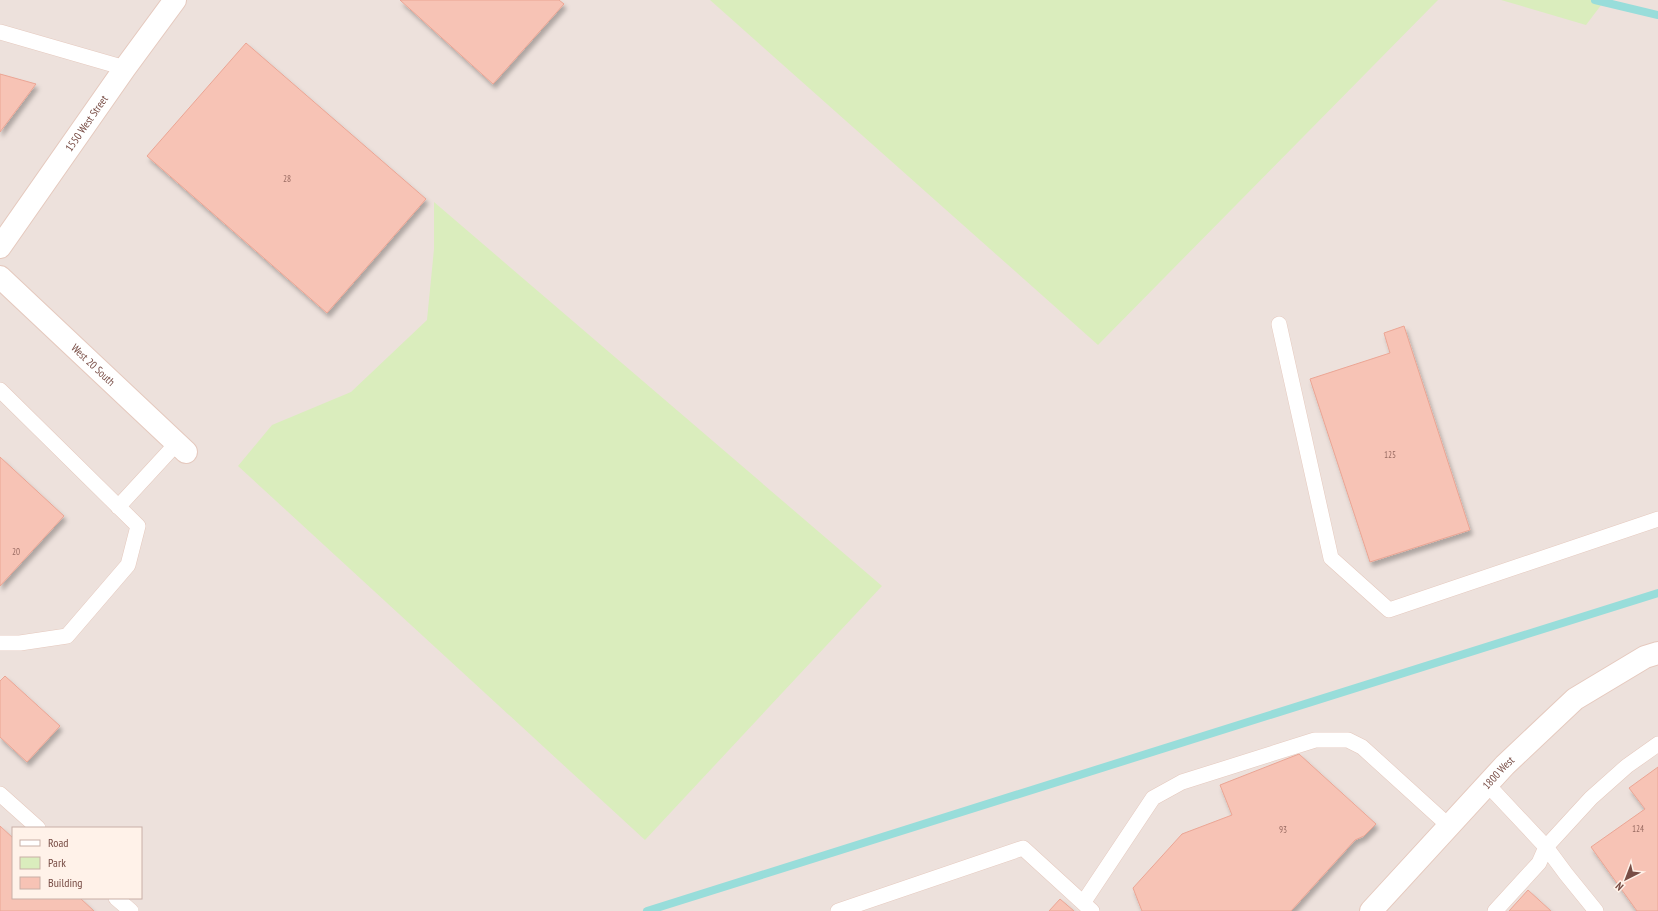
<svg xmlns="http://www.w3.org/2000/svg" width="1658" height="911" font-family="'PT Sans Narrow',sans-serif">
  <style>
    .industrial { fill: #ede1dc; fill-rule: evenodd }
    .green { fill: #daedbd }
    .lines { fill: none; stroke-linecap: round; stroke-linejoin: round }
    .stream { stroke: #98ddda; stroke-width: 8 }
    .building { fill: #f7c3b5; stroke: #eba594; filter: url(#shadow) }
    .service-casing { stroke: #e5c9be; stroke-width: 16 }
    .minor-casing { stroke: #e5c9be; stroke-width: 24 }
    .service { stroke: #fff; stroke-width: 15 }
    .minor { stroke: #fff; stroke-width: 22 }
    .labels { text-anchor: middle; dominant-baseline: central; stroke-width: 3; stroke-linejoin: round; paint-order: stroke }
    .number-label { font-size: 9px; fill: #986a61 }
    .street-label { font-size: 11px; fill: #784d45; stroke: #fff2e9 }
  </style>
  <defs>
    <filter id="shadow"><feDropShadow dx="2.5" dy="4.5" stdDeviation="2" flood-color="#0004"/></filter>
  </defs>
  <rect width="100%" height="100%" fill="#ffede0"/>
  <path class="industrial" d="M 0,0 L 1658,0 L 1658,911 L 0,911 ZM 13,828 L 141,828 L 141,898 L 13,898 Z"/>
  <path class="green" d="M 710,0 L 1438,0 L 1098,345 Z
    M 1501,0 L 1605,0 L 1586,25 Z
    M 434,202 L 882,586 L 645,840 L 238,466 L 272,425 L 351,392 L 427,320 L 434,249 Z"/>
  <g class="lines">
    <path class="stream" d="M 1595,0 L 1658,15
      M 647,911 L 1658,593"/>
  </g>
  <path class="building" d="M 400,0 L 559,0 L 564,4 L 493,84 Z
    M 246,43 L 426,199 L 327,313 L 147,156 Z
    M 0,74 L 36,84 L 0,132 Z
    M 1404,326 L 1470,530 L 1370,562 L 1310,379 L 1390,353 L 1384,333 Z
    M 0,457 L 64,516 L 0,586 Z
    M 5,676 L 60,726 L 27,762 L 0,737 L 0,681 Z
    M 1299,754 L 1376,824 L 1364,836 L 1355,840 L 1291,911 L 1142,911 L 1133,888 L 1182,834 L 1232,815 L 1220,785 Z
    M 1658,767 L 1658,911 L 1637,911 L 1591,847 L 1645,809 L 1629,788 Z
    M 0,826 L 13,838 L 13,898 L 80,898 L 94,911 L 0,911 Z
    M 1528,890 L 1551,911 L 1509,911 Z
    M 1060,899 L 1074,911 L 1049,911 Z"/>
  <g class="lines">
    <g class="service-casing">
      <path id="service" d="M 0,32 L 125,68
        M 1279,324 L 1331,558 L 1389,610 L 1658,519
        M 0,390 L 138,526 L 128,565 L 67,636 L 20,643 L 0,643
        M 118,507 L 177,443
        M 1487,784 L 1546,847 L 1539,863 L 1495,911
        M 0,794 L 38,828
        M 116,898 L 131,911
        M 1083,903 L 1153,798 L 1182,782 L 1315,740 L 1348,740 L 1362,747 L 1449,826
        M 838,911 L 1023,848 L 1092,911
        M 1596,911 L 1566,874 L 1546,847 L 1591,798 L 1627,766 L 1658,744"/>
    </g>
    <g class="minor-casing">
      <g id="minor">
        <path id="s1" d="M 0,247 L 125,68 L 175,0"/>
        <path id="s2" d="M 0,277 L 186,452"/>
        <path id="s3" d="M 1371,911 L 1505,765 L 1575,699 L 1645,657 L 1658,653"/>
      </g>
    </g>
    <use href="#service" class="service"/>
    <use href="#minor" class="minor"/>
  </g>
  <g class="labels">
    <g class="number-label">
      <text x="287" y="178">28</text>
      <text x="1390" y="454">125</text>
      <text x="16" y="551">20</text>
      <text x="1638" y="828">124</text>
      <text x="1283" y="829">93</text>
    </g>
    <g class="street-label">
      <text stroke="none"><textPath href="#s1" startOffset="151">1550 West Street</textPath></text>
      <text stroke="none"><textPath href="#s2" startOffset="128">West 20 South</textPath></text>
      <text stroke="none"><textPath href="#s3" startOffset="188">1800 West</textPath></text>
    </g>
  </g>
  <rect x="12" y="827" width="130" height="72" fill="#fff2e9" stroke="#c9b0a7"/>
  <rect x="20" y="840" width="20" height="6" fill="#ffffff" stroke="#c9b0a7"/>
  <text x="48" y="847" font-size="12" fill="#784d45">Road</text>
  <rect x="20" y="857" width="20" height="12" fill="#daedbd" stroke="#c9b0a7"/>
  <text x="48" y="867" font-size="12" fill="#784d45">Park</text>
  <rect x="20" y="877" width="20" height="12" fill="#f7c3b5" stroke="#c9b0a7"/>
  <text x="48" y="887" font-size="12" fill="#784d45">Building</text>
  <g transform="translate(1626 879) rotate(222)" stroke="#fff2e9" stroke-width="3" paint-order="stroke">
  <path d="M0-3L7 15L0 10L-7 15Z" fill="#784d45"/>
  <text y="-6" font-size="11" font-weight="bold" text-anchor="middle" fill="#784d45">N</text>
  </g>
</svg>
